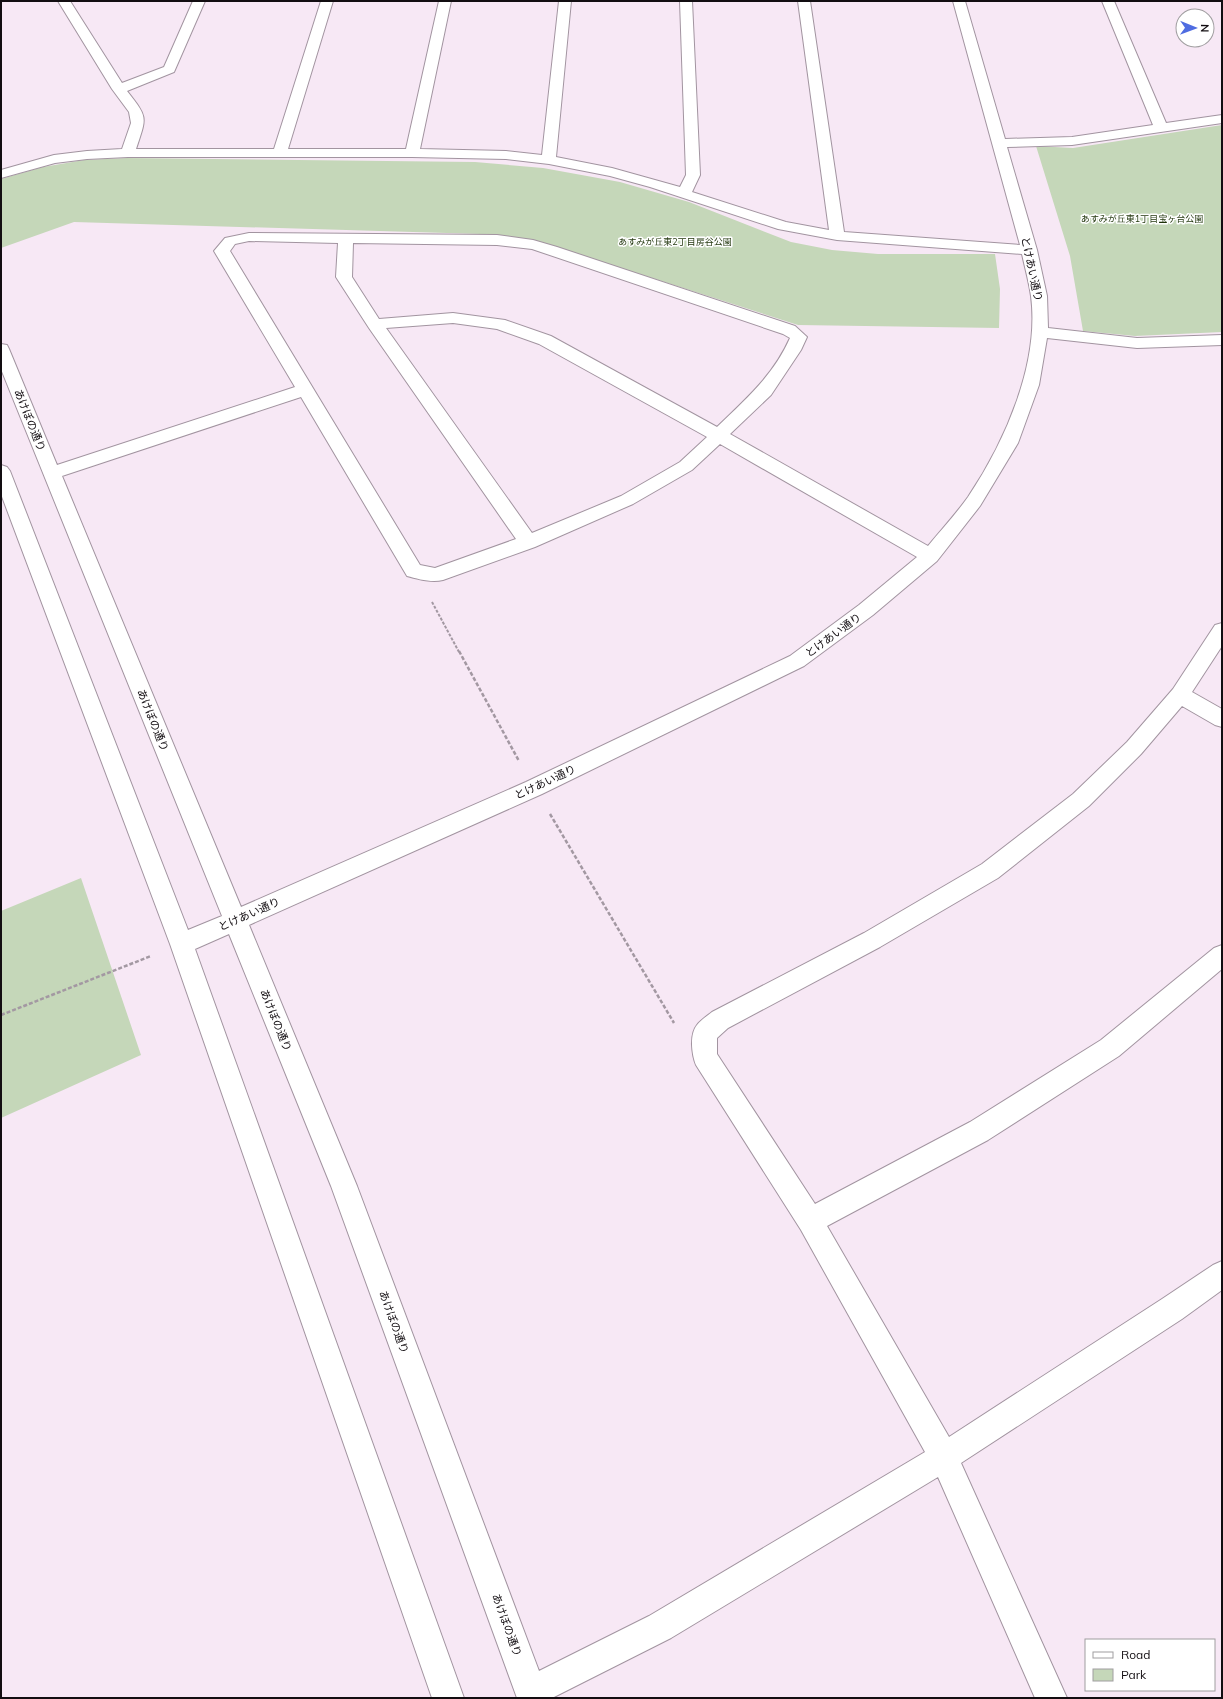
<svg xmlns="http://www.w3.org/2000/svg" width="1223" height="1699" font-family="Mulish,'Noto Sans JP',sans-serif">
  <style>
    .green { fill: #c5d7b9 }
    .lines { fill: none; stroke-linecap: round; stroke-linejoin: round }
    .minor-casing { stroke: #a294a0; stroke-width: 2 }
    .path-far1 { stroke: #a398a2; stroke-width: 2; stroke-dasharray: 3 1.5; stroke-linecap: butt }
    .path { stroke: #a398a2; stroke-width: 2.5; stroke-dasharray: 4 2; stroke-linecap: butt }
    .minor { fill: #fff; fill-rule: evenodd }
    .labels { text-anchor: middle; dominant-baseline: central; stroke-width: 3; stroke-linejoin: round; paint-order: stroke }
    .far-park-label { font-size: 9px; fill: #1e3309; stroke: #fff }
    .street-label { font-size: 11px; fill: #120d11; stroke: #fff }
  </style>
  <rect width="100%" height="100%" fill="#f7e8f5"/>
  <path class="green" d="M 1222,125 L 1222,332 L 1135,336 L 1083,331 L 1070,256 L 1036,146 L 1073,148 Z
    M 127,158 L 475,162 L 543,168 L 620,182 L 689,202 L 791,242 L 832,250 L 878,254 L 995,254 L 1000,289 L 999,328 L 798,325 L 540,242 L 480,234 L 74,222 L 1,248 L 1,179 L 43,167 L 84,160 Z
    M 81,878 L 141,1055 L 1,1118 L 1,911 Z"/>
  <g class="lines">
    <g class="minor-casing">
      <path id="minor" d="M 58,1 L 70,1 L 122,83 L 164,67 L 193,1 L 205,1 L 174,72 L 127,91 C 148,118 147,116 136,149 L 274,149 L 321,1 L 333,1 L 288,149 L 406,149 L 439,1 L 451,1 L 420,149 L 506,151 L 542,155 L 559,1 L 571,1 L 556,157 L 612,168 L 680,187 L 686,175 L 680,1 L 692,1 L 700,175 L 692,192 L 786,222 L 829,230 L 798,1 L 810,1 L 844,232 L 1020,245 L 953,1 L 965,1 L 1005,139 L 1072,137 L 1153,125 L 1102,1 L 1114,1 L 1166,123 L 1222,115 L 1222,123 L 1072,145 L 1007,147 L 1037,250 L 1047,296 L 1048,328 L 1137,338 L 1222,335 L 1222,345 L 1137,348 L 1047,338 L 1039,385 L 1018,443 L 980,506 L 937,561 L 873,615 L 804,666 L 542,794 L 249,925 L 357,1186 L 539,1671 L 649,1616 L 925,1452 L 801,1230 L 696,1065 C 692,1055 689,1035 697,1025 C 701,1020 707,1016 712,1012 L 864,933 L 982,864 L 1073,794 L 1127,742 L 1173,689 L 1215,625 L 1222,623 L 1222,646 L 1192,692 L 1222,709 L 1222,727 L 1215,725 L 1182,706 L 1141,754 L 1089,806 L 998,878 L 880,947 L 728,1028 L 717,1038 L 717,1054 L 815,1204 L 970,1122 L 1101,1040 L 1214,948 L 1222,945 L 1222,969 L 1119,1056 L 988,1140 L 827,1226 L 949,1437 L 1162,1299 L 1213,1265 L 1222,1261 L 1222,1290 L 1182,1319 L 961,1463 L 1067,1698 L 1035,1698 L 938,1477 L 671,1638 L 552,1698 L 517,1698 L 331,1186 L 229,934 L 195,949 L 464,1698 L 432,1698 L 170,944 L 1,494 L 1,465 L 7,467 L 10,471 L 188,930 L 222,916 L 1,369 L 1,344 L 7,345 L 9,349 L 57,465 L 295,387 L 214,251 L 225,238 L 249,233 L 497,235 L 533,240 L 557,247 L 795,326 L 807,337 L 801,350 L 771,395 L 730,434 L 928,546 C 941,530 956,514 968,497 C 1005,442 1040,363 1031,296 C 1029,282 1025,268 1022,254 L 837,240 L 778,229 L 650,187 L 610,176 L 549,164 L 506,159 L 412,157 L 128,157 L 87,159 L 55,163 L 1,178 L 1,170 L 54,155 L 87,151 L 122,149 L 131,123 L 129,112 L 112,89 ZM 249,241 L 338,243 L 336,277 L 369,328 L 516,539 L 435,568 L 420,565 L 230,251 L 235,244 ZM 353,243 L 497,245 L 532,249 L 783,334 L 790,338 C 773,376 746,399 717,427 L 551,336 L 505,320 L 453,313 L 379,319 L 352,277 ZM 453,323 L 497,329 L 539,344 L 707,437 L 680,462 L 621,496 L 532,533 L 386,328 ZM 301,397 L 407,576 C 418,579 432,583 443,580 L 535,547 L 633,504 L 692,470 L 720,444 L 917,557 L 859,605 L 790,656 L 526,782 L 241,907 L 62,476 Z"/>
    </g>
    <path class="path-far1" d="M 432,602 L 459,652"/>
    <path class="path" d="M 459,651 L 519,761
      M 550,814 L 674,1023
      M 1,1015 L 151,956"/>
    <use href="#minor" class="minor"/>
  </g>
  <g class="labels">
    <g class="far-park-label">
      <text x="1142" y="218">あすみが丘東1丁目宝ヶ台公園</text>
      <text x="675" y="241">あすみが丘東2丁目房谷公園</text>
    </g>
    <g class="street-label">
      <text transform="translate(1032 269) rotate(78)">とけあい通り</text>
      <text transform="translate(30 420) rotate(68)">あけぼの通り</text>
      <text transform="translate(833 635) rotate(-36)">とけあい通り</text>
      <text transform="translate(153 720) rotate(68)">あけぼの通り</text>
      <text transform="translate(545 782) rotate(-25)">とけあい通り</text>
      <text transform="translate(249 914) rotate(-24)">とけあい通り</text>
      <text transform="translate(276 1020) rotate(68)">あけぼの通り</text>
      <text transform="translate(394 1322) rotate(70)">あけぼの通り</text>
      <text transform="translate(507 1625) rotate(70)">あけぼの通り</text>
    </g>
  </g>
  <rect width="1223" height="1699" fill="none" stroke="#120d11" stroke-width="4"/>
  <rect x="1085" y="1639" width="130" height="52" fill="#ffffff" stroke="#a09ea0"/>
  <rect x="1093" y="1652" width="20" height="6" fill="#ffffff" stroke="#a09ea0"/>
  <text x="1121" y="1659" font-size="12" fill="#120d11">Road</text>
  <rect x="1093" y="1669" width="20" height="12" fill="#c5d7b9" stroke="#a09ea0"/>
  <text x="1121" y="1679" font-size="12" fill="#120d11">Park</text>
  <g transform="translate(1195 28) rotate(91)"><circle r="19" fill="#ffffff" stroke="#a09ea0"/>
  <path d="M0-3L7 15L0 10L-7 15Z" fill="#4f6ce1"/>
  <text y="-6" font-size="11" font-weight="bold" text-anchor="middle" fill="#120d11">N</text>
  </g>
</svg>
